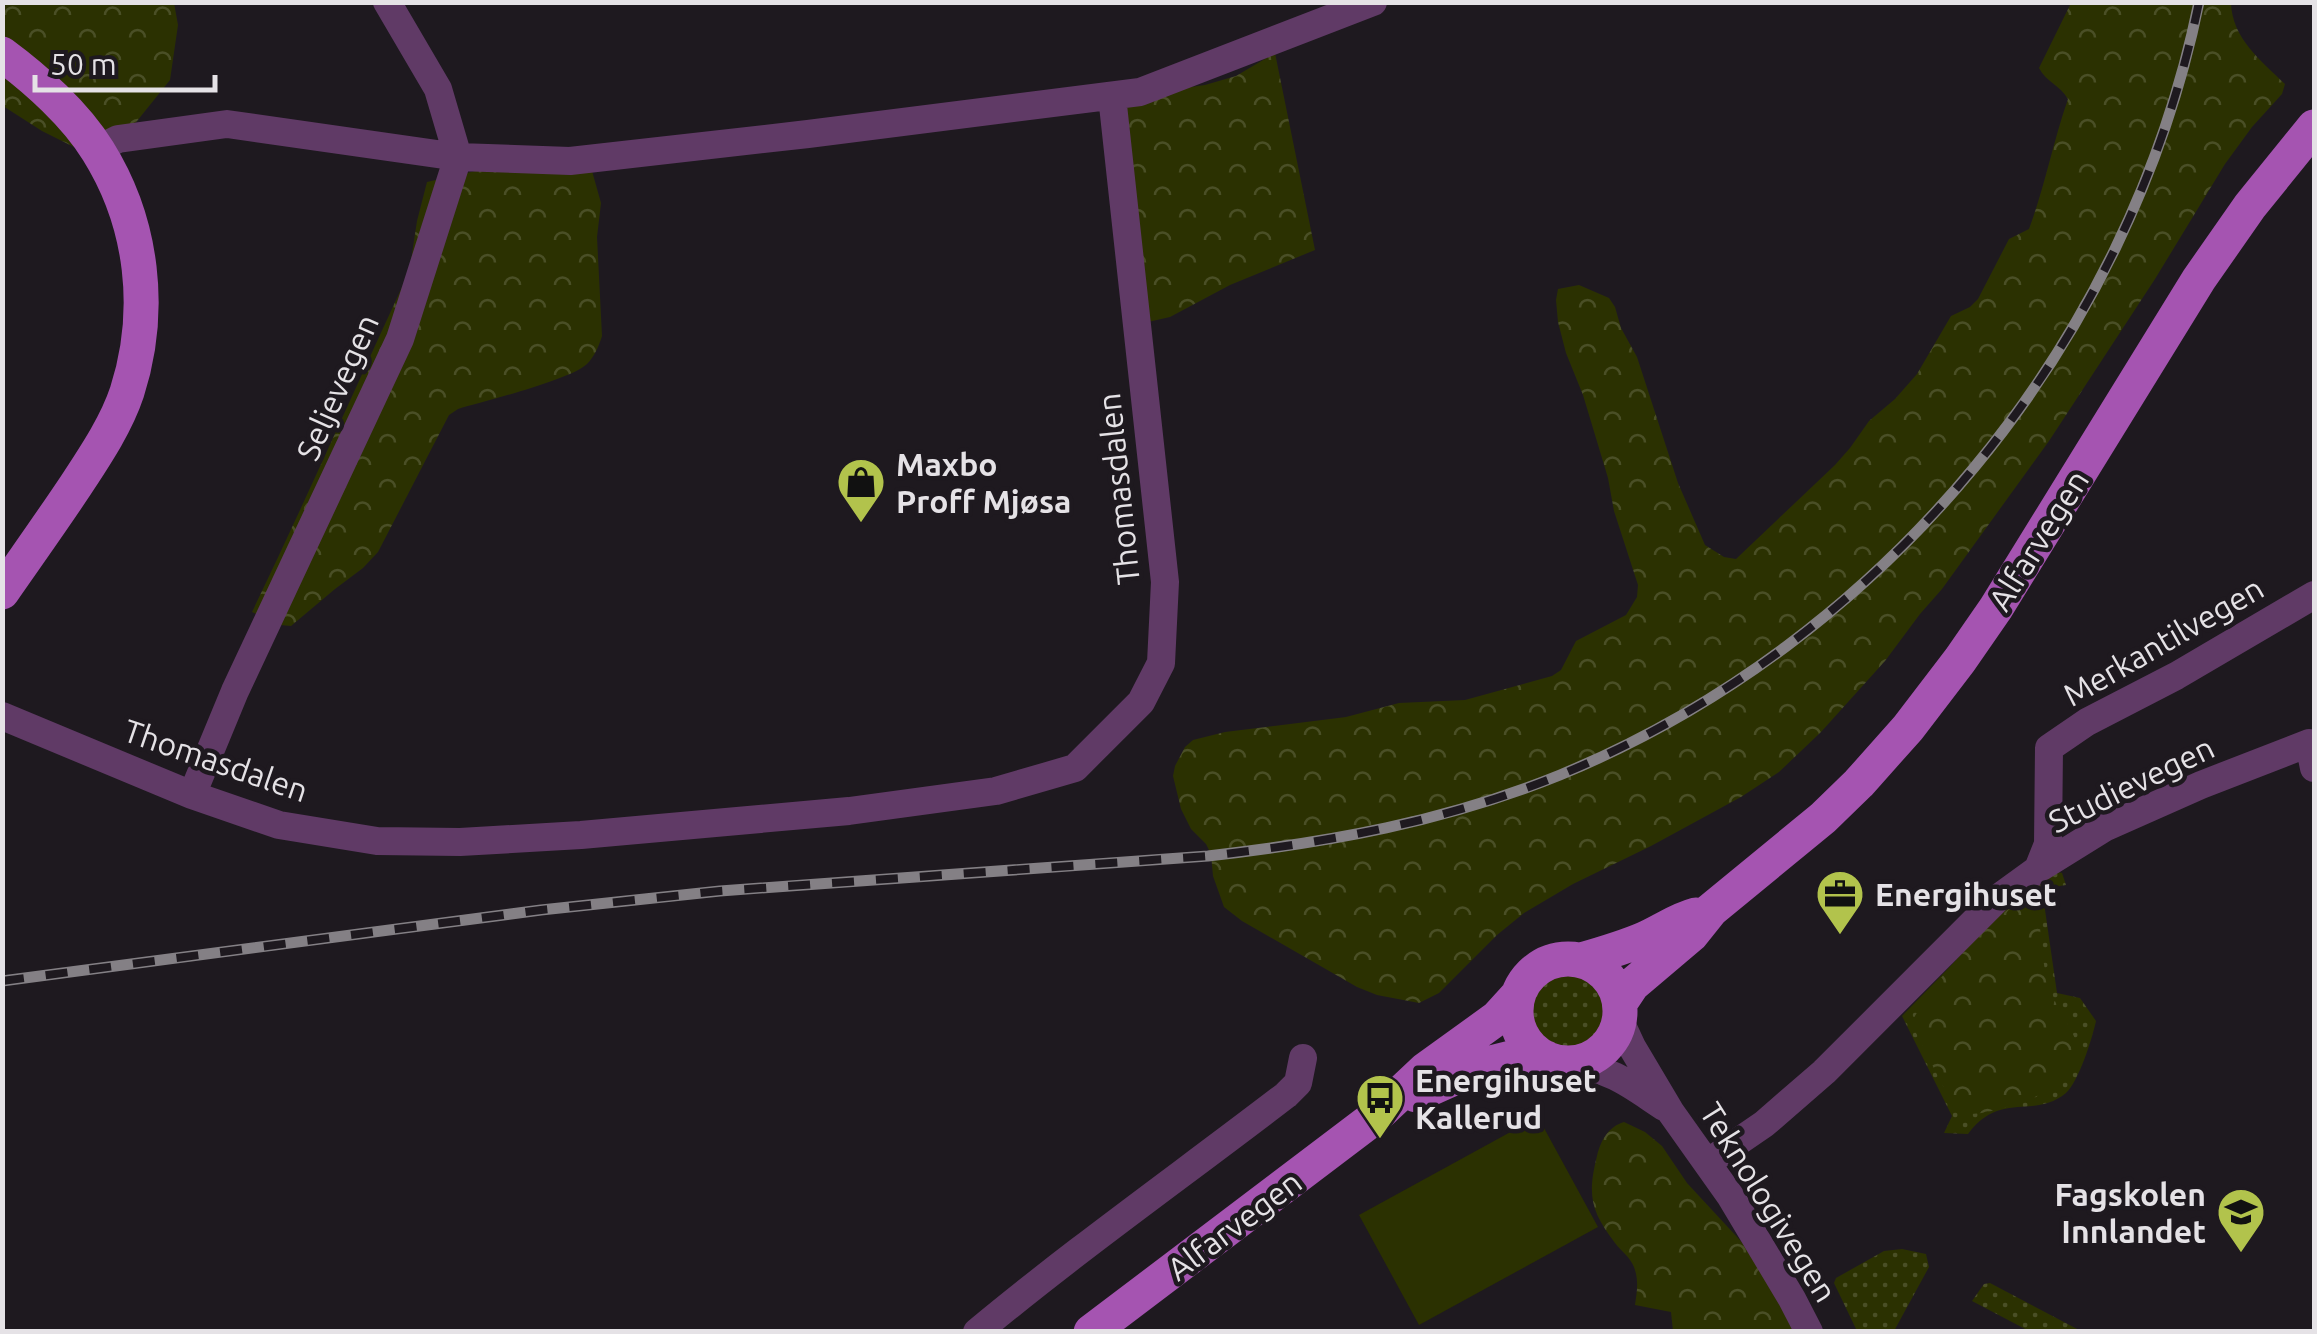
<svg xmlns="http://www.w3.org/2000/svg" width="2317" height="1334" font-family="Ubuntu,sans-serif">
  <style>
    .grass { fill: url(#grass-dots) }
    .forest { fill: url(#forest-crowns) }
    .garden { fill: #2b3101 }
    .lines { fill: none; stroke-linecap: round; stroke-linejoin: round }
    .minor { stroke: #603a66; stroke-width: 28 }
    .major { stroke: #a554b1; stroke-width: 35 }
    .rail-casing { stroke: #848085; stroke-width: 11 }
    .rail { stroke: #1e191f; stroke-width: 8; stroke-dasharray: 22; stroke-linecap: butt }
    .labels { text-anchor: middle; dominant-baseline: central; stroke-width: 9; stroke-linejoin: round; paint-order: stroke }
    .street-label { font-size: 32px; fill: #e5e2e6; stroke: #1e191f }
    .poi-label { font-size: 32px; font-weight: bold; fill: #e5e2e6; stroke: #1e191f; text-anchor: start }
  </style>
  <defs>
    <pattern id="grass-dots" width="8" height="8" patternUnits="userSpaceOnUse" patternTransform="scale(2.5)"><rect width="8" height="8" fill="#2b3101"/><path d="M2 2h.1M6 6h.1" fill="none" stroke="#4a4f26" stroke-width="1.8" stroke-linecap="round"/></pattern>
    <pattern id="forest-crowns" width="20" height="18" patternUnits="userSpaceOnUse" patternTransform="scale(2.5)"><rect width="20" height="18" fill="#2b3101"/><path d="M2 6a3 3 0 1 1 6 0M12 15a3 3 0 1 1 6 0" fill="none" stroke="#4a4f26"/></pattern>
  </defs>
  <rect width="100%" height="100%" fill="#1e191f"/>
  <path class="grass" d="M 2045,869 L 2062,873 L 2066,885 L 2042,889 L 2057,993 L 2080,998 L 2096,1021 C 2092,1039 2079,1081 2066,1093 C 2033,1120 2001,1090 1968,1134 L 1944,1133 L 1952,1116 L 1902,1016 Z
    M1532 1010a37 37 0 1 1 74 0a37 37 0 1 1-74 0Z
    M 1902,1249 L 1926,1254 L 1929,1267 L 1894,1331 L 1857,1331 L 1834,1283 L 1836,1278 L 1884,1251 Z
    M 1990,1283 L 2081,1331 L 2029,1331 L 1972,1301 L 1984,1284 Z"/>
  <path class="forest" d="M 2,3 L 174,3 L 178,25 L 170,80 L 129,131 L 92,156 L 42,131 L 3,106 Z
    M 2071,3 L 2231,3 C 2232,38 2261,61 2285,84 L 2282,94 L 2252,127 L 2225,164 L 2155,279 L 2049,441 L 1942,589 L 1920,614 L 1885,661 L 1821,732 L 1779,772 L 1741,797 L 1651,846 L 1573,884 L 1524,913 L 1497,935 L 1439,993 L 1419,1003 L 1377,995 L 1357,987 L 1242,921 L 1224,907 L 1213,876 L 1211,854 L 1206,844 L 1191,829 L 1181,809 L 1173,776 L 1175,766 L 1185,747 L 1193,740 L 1225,732 L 1346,717 L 1399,703 L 1465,700 L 1552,676 L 1561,670 L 1576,641 L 1626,615 L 1637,597 L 1638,585 L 1614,511 L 1608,478 L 1583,395 L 1566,353 L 1558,322 L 1556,300 L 1558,289 L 1579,285 L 1609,298 L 1615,307 L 1621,328 L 1637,357 L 1678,483 L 1705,545 L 1724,557 L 1736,559 L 1835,465 L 1850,448 L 1869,421 L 1895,399 L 1917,374 L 1951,316 L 1970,307 L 1978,299 L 2009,239 L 2029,229 C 2045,186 2053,142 2068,99 C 2060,85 2046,82 2039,68 Z
    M 1275,53 L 1315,250 L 1230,285 L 1170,317 L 1148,322 L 1116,121 L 1129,102 L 1149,93 L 1205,85 L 1236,76 Z
    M 493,167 L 592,171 L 601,203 L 597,237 L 602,336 C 599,346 594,357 587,364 C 570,380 485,401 458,409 L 449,415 L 378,552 L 363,568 L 335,589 L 291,626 L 280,625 L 252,612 C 304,504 352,395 402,287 L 410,267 L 417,221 L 427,182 Z
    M 2039,882 L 2041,885 C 2039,919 2039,952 2049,985 C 2054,1005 2068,1021 2076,1041 C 2093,1081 2028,1101 1999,1109 C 1980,1114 1964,1119 1951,1102 L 1911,1023 C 1944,963 1989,926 2039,882 Z
    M 1624,1122 L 1645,1132 L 1662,1146 L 1687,1183 L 1763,1265 L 1800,1331 L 1673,1331 L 1671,1312 L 1635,1305 C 1637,1291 1639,1281 1634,1267 C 1630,1257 1621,1251 1615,1243 C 1591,1211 1587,1196 1597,1156 C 1601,1140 1608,1127 1624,1122 Z"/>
  <path class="garden" d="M 1538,1117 L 1598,1227 L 1419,1325 L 1359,1215 Z"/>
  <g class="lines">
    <path class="minor" d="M 98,149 L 118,139 L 227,124 L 458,157 L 570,161 L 808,134 L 1140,92 L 1373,2
      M 2,716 L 192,795 L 279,825 L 377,841 L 460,842 L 581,835 L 849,811 L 996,791 L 1075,768 L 1141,702 L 1161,663 L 1165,582 L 1112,96
      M 192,795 L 235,691 L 400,339 L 458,157 L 438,89 L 387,2
      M 2038,869 L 2048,844 L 2049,748 L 2087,722 L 2176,676 L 2314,595
      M 1619,1019 L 1632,1047 L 1670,1111 L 1731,1197 L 1792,1299 L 1809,1332
      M 1571,1063 C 1615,1071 1629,1084 1664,1107
      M 1707,1163 L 1764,1124 L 1824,1072 L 1998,898 L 2038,869 L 2104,828 L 2201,785 L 2309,743 L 2314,768
      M 977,1332 C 1077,1249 1183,1174 1286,1095 L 1298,1083 L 1303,1058"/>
    <path class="major" d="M 2,54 C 36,79 76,115 98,151 C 143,223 153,311 127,392 C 116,425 95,456 76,485 C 52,521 27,556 2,592
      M1516 1011a52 52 0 1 1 104 0a52 52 0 1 1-104 0Z
      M 1581,960 C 1602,954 1623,948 1644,939 C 1662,931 1677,920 1696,915
      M 1620,1003 L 1632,985 L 1691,935 L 1711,910 L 1823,818 L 1859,783 L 1908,728 L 1960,660 L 1996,608 L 2199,279 L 2250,206 L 2314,127
      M 1416,1095 L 1483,1065 L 1519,1056 L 1546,1058
      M 1091,1332 L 1375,1117 L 1425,1070 L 1497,1018 L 1517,996"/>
    <g class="rail-casing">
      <path id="rail" d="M 2,981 L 541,910 L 720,891 L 1208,856 C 1330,842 1444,822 1560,775 C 1883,642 2129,345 2199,2"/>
    </g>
    <use href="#rail" class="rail"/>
  </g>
  <defs>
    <g id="shop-pin" transform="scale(2.5)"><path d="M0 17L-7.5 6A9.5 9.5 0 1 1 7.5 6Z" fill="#b2c34c" stroke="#1e191f"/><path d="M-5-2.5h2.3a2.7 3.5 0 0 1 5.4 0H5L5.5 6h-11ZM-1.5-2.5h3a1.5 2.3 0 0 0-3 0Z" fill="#111"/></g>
    <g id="office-pin" transform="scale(2.5)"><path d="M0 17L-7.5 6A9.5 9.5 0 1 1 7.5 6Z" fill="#b2c34c" stroke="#1e191f"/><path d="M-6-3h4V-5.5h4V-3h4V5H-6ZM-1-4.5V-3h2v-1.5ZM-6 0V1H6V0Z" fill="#111"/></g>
    <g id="bus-pin" transform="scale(2.5)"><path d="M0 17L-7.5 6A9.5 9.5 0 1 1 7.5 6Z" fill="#b2c34c" stroke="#1e191f"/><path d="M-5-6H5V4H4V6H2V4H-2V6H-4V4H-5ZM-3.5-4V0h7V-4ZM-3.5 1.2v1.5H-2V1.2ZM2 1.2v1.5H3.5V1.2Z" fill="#111"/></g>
    <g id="university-pin" transform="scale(2.5)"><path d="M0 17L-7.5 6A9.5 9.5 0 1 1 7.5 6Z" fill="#b2c34c" stroke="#1e191f"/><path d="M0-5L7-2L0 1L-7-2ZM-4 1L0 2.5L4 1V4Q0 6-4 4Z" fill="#111"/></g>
  </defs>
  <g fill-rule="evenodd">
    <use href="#shop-pin" x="861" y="482"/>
    <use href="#office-pin" x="1840" y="894"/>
    <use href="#bus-pin" x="1380" y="1098"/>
    <use href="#university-pin" x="2241" y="1212"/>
  </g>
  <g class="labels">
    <g class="street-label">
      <text transform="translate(337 387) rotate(-66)">Seljevegen</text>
      <text transform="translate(1118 489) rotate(-96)">Thomasdalen</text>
      <text transform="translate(2038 540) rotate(-58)">Alfarvegen</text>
      <text transform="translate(2163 641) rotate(-30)">Merkantilvegen</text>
      <text transform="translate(216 760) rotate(19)">Thomasdalen</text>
      <text transform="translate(2131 784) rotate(-26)">Studievegen</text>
      <text transform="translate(1769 1202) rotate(58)">Teknologivegen</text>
      <text transform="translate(1234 1225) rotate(-37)">Alfarvegen</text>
    </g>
    <g class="poi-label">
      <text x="896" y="464">Maxbo<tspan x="896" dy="37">Proff Mjøsa</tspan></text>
      <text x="1875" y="894">Energihuset</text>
      <text x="1415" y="1080">Energihuset<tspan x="1415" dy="37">Kallerud</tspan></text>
      <text x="2206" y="1194" text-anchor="end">Fagskolen<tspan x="2206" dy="37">Innlandet</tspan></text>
    </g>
  </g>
  <rect width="2317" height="1334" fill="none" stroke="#e5e2e6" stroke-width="10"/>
  <path d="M35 75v15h180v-15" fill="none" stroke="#e5e2e6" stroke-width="5"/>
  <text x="50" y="75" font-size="30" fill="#e5e2e6" stroke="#1e191f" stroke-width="8" paint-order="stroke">50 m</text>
</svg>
